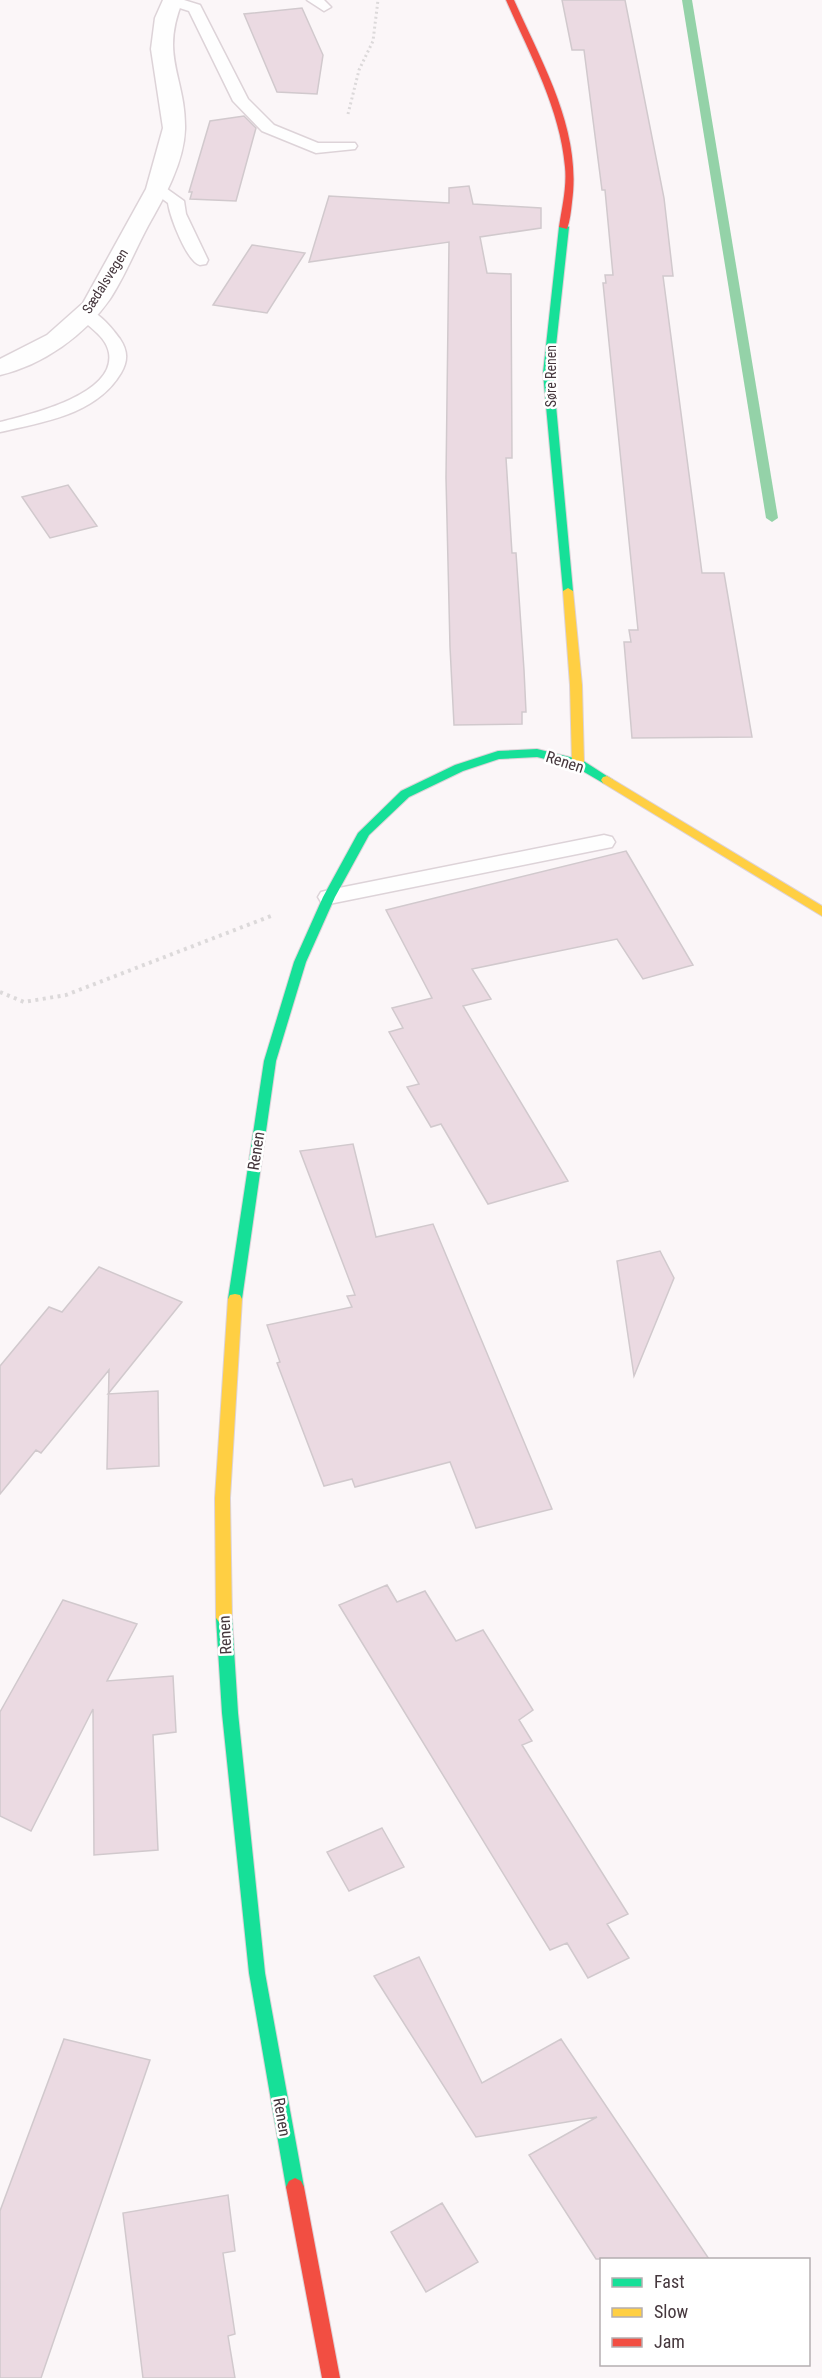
<svg xmlns="http://www.w3.org/2000/svg" width="822" height="2378" font-family="'Roboto Condensed',sans-serif">
  <style>
    .lines { fill: none; stroke-linecap: round; stroke-linejoin: round }
    .stream { fill: #94d2a8; fill-rule: evenodd }
    .building { fill: #ebdae2; stroke: #d1c9cd; stroke-width: 1.5 }
    .lane-casing { stroke: #ddd3d8; stroke-width: 3 }
    .street-casing { stroke: #ddd3d8; stroke-width: 3 }
    .fast-casing { stroke: #ddd3d8; stroke-width: 2 }
    .slow-casing { stroke: #ddd3d8; stroke-width: 2 }
    .jam-casing { stroke: #ddd3d8; stroke-width: 2 }
    .path-far1 { stroke: #dcd9da; stroke-width: 3; stroke-dasharray: 2 3; stroke-linecap: butt }
    .path { stroke: #dcd9da; stroke-width: 4; stroke-dasharray: 3 4.5; stroke-linecap: butt }
    .lane { fill: #fefefe; fill-rule: evenodd }
    .street { fill: #fefefe; fill-rule: evenodd }
    .fast { fill: #16e098; fill-rule: evenodd }
    .slow { fill: #ffcf43; fill-rule: evenodd }
    .jam { fill: #f24e42; fill-rule: evenodd }
    .labels { text-anchor: middle; dominant-baseline: central; stroke-width: 5; stroke-linejoin: round; paint-order: stroke }
    .far-street-label { font-size: 14px; fill: #45373d; stroke: #fff }
    .street-label { font-size: 16px; fill: #45373d; stroke: #fff }
  </style>
  <rect width="100%" height="100%" fill="#fbf6f8"/>
  <g class="lines">
    <path class="stream" d="M 682,0 L 692,0 L 778,518 L 772,522 L 766,518 Z"/>
  </g>
  <path class="building" d="M 562,0 L 625,0 L 664,198 L 673,276 L 663,276 L 702,573 L 724,573 L 752,737 L 632,738 L 624,642 L 631,642 L 629,630 L 638,630 L 603,283 L 606,283 L 605,275 L 613,275 L 605,190 L 602,190 L 584,50 L 572,50 Z
    M 302,8 L 323,55 L 317,94 L 277,92 L 244,14 Z
    M 244,116 L 256,128 L 236,201 L 190,199 L 192,192 L 189,192 L 210,121 Z
    M 469,186 L 473,204 L 541,208 L 541,228 L 480,237 L 487,273 L 511,274 L 512,458 L 506,458 L 512,553 L 516,553 L 524,670 L 526,712 L 522,712 L 522,724 L 454,725 L 450,647 L 446,478 L 449,242 L 309,262 L 329,196 L 449,203 L 449,188 Z
    M 252,245 L 305,253 L 267,313 L 213,305 Z
    M 68,485 L 97,526 L 50,538 L 22,497 Z
    M 626,851 L 693,965 L 643,979 L 617,939 L 472,969 L 491,999 L 463,1006 L 568,1181 L 488,1204 L 441,1124 L 431,1127 L 407,1087 L 419,1084 L 389,1032 L 403,1028 L 392,1008 L 432,998 L 386,910 Z
    M 353,1144 L 376,1237 L 433,1224 L 552,1509 L 476,1528 L 450,1462 L 355,1487 L 352,1479 L 324,1486 L 277,1363 L 280,1362 L 267,1325 L 352,1307 L 347,1296 L 355,1295 L 300,1151 Z
    M 660,1251 L 674,1278 L 634,1376 L 617,1261 Z
    M 99,1267 L 182,1302 L 108,1394 L 158,1391 L 159,1466 L 107,1469 L 109,1370 L 41,1453 L 36,1450 L 0,1494 L 0,1366 L 49,1307 L 62,1312 Z
    M 387,1585 L 397,1602 L 425,1591 L 456,1641 L 483,1630 L 533,1710 L 519,1720 L 532,1741 L 522,1745 L 628,1914 L 607,1924 L 629,1958 L 588,1978 L 567,1943 L 550,1950 L 339,1605 Z
    M 63,1600 L 137,1624 L 107,1681 L 173,1676 L 176,1732 L 153,1735 L 158,1850 L 94,1855 L 93,1709 L 31,1831 L 0,1816 L 0,1712 Z
    M 382,1828 L 404,1867 L 349,1891 L 327,1852 Z
    M 419,1957 L 482,2083 L 561,2039 L 709,2259 L 596,2259 L 529,2155 L 597,2117 L 476,2137 L 374,1976 Z
    M 64,2039 L 150,2060 L 41,2378 L 0,2378 L 0,2211 Z
    M 228,2195 L 235,2251 L 223,2253 L 235,2334 L 228,2336 L 235,2378 L 143,2378 L 123,2213 Z
    M 442,2203 L 478,2262 L 426,2292 L 391,2232 Z"/>
  <g class="lines">
    <g class="lane-casing">
      <path id="lane" d="M 165,0 L 184,0 L 200,5 L 248,99 L 274,125 L 318,143 L 355,143 L 357,146 L 355,149 L 316,153 L 262,131 L 233,101 L 189,11 L 167,4 Z
        M 307,0 L 324,0 L 331,7 L 324,11 Z
        M 157,184 L 163,186 L 184,201 L 186,214 L 208,260 L 206,264 L 200,265 C 187,262 170,217 168,203 L 149,189 Z
        M 86,309 C 99,312 112,328 120,339 C 128,351 128,361 121,373 C 96,415 43,422 0,432 L 0,422 C 28,415 116,395 109,353 C 106,335 87,327 77,314 L 80,310 Z
        M 604,835 L 612,837 L 615,842 L 612,847 L 329,904 L 321,902 L 318,897 L 321,892 L 329,890 Z"/>
    </g>
    <g class="street-casing">
      <path id="street" d="M 163,0 L 183,0 C 159,57 186,77 185,129 C 184,163 164,198 148,226 C 135,250 125,276 110,299 C 85,335 43,365 0,375 L 0,359 L 47,335 L 83,303 L 146,189 L 163,128 L 151,49 L 155,18 Z"/>
    </g>
    <g class="fast-casing">
      <path id="fast" d="M 564,224 L 569,227 L 553,373 L 573,591 L 568,594 L 563,591 L 543,373 L 559,227 Z
        M 537,749 L 582,760 L 613,780 L 607,784 L 603,783 L 574,766 L 537,757 L 499,759 L 463,771 L 409,797 L 369,835 L 335,897 L 306,962 L 276,1061 L 242,1299 L 240,1303 L 230,1303 L 228,1299 L 264,1061 L 294,962 L 323,897 L 358,833 L 401,791 L 455,765 L 498,751 Z
        M 224,1612 L 229,1614 L 232,1618 L 238,1713 L 265,1973 L 304,2187 L 301,2193 L 295,2196 L 289,2193 L 286,2187 L 249,1973 L 222,1713 L 216,1618 L 219,1614 Z"/>
    </g>
    <g class="slow-casing">
      <path id="slow" d="M 568,588 L 573,591 L 582,685 L 584,763 L 578,767 L 572,763 L 570,685 L 563,591 Z
        M 607,776 L 822,906 L 822,916 L 603,783 L 601,780 L 603,777 Z
        M 235,1294 L 240,1295 L 242,1299 L 230,1498 L 232,1618 L 229,1622 L 224,1624 L 219,1622 L 216,1618 L 215,1498 L 228,1299 L 230,1295 Z"/>
    </g>
    <g class="jam-casing">
      <path id="jam" d="M 506,0 L 514,0 C 542,63 582,130 572,202 C 571,211 570,221 567,229 L 559,227 C 562,207 567,187 565,167 C 560,108 529,53 506,0 Z
        M 295,2178 L 301,2181 L 304,2187 L 340,2378 L 322,2378 L 286,2187 L 289,2181 Z"/>
    </g>
    <path class="path-far1" d="M 348,114 L 359,70 L 373,41 L 378,0"/>
    <path class="path" d="M 0,992 L 24,1002 L 66,995 L 271,916"/>
    <use href="#lane" class="lane"/>
    <use href="#street" class="street"/>
    <use href="#fast" class="fast"/>
    <use href="#slow" class="slow"/>
    <use href="#jam" class="jam"/>
  </g>
  <g class="labels">
    <g class="far-street-label">
      <text transform="translate(105 281) rotate(-58)">Sædalsvegen</text>
      <text transform="translate(551 376) rotate(-90)">Søre Renen</text>
    </g>
    <g class="street-label">
      <text transform="translate(565 762) rotate(18)">Renen</text>
      <text transform="translate(256 1151) rotate(-81)">Renen</text>
      <text transform="translate(225 1635) rotate(-93)">Renen</text>
      <text transform="translate(282 2117) rotate(80)">Renen</text>
    </g>
  </g>
  <rect x="600" y="2258" width="210" height="108" fill="#ffffff" stroke="#b5afb1" stroke-width="1.5"/>
  <rect x="612" y="2278" width="30" height="9" fill="#16e098" stroke="#b5afb1" stroke-width="1.5"/>
  <text x="654" y="2288" font-size="18" fill="#45373d">Fast</text>
  <rect x="612" y="2308" width="30" height="9" fill="#ffcf43" stroke="#b5afb1" stroke-width="1.5"/>
  <text x="654" y="2318" font-size="18" fill="#45373d">Slow</text>
  <rect x="612" y="2338" width="30" height="9" fill="#f24e42" stroke="#b5afb1" stroke-width="1.5"/>
  <text x="654" y="2348" font-size="18" fill="#45373d">Jam</text>
</svg>
